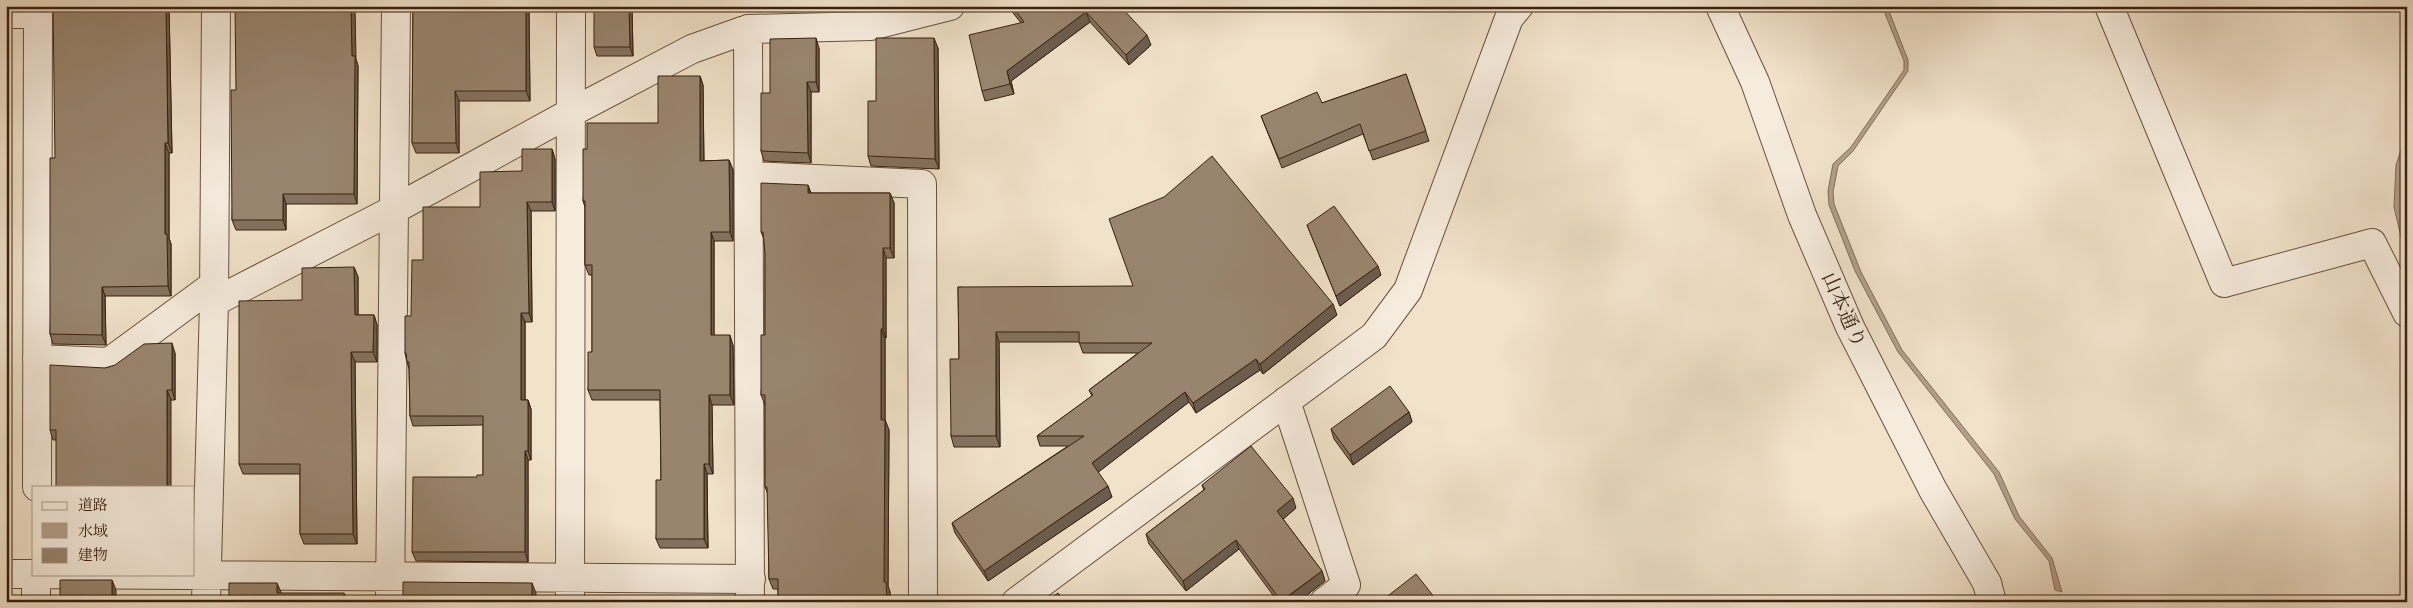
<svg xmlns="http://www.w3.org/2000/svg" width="2413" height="608" font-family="Alegreya,'Noto Serif JP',serif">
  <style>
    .water { fill: #b2a08a; stroke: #826d58 }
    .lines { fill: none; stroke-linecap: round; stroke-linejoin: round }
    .minor-casing { stroke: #67513c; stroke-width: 30 }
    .tertiary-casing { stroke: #67513c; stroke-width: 30 }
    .minor { stroke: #f6ecdd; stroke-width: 28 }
    .tertiary { stroke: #f6ecdd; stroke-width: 28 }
    .wall { fill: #84725f; stroke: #39210d }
    .shaded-wall { fill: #6b5d4e; stroke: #39210d }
    .building { fill: #99856f; stroke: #39210d }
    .labels { text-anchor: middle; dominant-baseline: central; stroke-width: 4; stroke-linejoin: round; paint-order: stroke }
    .street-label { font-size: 20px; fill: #39210d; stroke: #f6ecdd }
  </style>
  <rect width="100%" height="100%" fill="#f1e2ca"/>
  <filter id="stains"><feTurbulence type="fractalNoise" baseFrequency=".004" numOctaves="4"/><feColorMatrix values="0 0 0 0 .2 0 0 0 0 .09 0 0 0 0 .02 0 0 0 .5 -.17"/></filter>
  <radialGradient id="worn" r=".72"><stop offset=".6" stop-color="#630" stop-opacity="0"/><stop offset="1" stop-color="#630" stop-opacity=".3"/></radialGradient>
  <path class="water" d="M 1882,6 L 1887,6 L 1908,60 L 1908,71 L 1853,151 L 1838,166 L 1833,192 L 1834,204 L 1861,272 L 1902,350 L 1999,472 L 2019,516 L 2052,558 L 2062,592 L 2055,590 L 2049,561 L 2015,519 L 1994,474 L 1898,352 L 1855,271 L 1829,205 L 1828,191 L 1833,164 L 1851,147 L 1904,70 L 1904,61 Z
    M 2407,132 L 2403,207 L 2407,224 L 2407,262 L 2394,207 L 2396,165 Z"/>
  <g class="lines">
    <g class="minor-casing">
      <path id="minor" d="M 2109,6 L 2224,283 L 2372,243 L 2407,313
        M 6,14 L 38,14
        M 748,29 L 750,602
        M 749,176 L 922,184 L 923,602
        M 214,302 L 395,209 L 570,113 L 692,49 L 748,29 L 871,26 L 950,6
        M 37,359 L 109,362 L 215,284
        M 1286,401 L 1346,585 L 1324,602
        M 37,487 L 38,6
        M 6,574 L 34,574
        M 42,574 L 751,579
        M 36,602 L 36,574
        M 206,602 L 214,302 L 216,6
        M 390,602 L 396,6
        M 570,602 L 571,6"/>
    </g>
    <g class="tertiary-casing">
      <path id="tertiary" d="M 1720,6 L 1755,82 L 1802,215 L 1850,327 L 1933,490 L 1987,583 L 1992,602
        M 1016,602 L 1374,336 L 1408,290 L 1509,18 L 1519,6"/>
    </g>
    <use href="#minor" class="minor"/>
    <use href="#tertiary" class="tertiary"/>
  </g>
  <path class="wall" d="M 169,6 L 172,153 L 169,153 L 169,238 L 171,244 L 171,296 L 105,296 L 106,345 L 53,344 L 50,334 L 55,158 Z
    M 413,6 L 533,6 L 533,10 L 529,10 L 530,101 L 459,101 L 459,153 L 416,153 L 412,143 Z
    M 632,6 L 633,56 L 597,56 L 594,47 Z
    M 1009,6 L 1120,6 L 1151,45 L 1129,65 L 1090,22 L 1011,81 L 1014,94 L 985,101 L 982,91 L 1021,23 L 1010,9 Z
    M 819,48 L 819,92 L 811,92 L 811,163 L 764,161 L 761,151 L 770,93 Z
    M 938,48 L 939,169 L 871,166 L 868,156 Z
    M 356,59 L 358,66 L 357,204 L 286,204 L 286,230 L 236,230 L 232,220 L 236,90 Z
    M 1406,74 L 1429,141 L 1373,160 L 1363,134 L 1282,168 L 1261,116 L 1322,103 Z
    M 700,76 L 703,85 L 704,161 L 729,160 L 733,170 L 733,241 L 714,241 L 714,335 L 733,345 L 734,405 L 712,405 L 713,474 L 707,474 L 708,548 L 660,548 L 656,539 L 661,480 L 660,400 L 592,400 L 588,390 L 592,352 L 592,275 L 589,275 L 585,265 L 585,207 L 583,201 L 587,149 L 658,123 Z
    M 552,149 L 555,159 L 555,211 L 531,211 L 532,322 L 525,322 L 525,400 L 528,400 L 531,409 L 531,460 L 528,460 L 528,562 L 416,561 L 412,552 L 477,477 L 483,475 L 483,425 L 413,426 L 410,416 L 409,369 L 407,362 L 406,358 L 405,353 L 423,260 L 480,207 L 522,171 Z
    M 808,185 L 811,193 L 890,193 L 894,203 L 894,258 L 886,258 L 886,338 L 885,338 L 885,420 L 889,430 L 888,586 L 890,592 L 890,602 L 778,602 L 778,589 L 773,589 L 769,579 L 768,494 L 765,487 L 765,405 L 761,395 L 765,335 L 765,253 L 764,239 L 761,232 Z
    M 1307,225 L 1381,275 L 1340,306 Z
    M 354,267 L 358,277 L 358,315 L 374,315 L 377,325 L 377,362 L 355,362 L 357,544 L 304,544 L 300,534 L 300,474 L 243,474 L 239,464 Z
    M 958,287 L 1337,315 L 1263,374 L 1260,370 L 1196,413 L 1189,402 L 1098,472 L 1112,497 L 988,581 L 955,533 L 952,523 L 1068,446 L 1040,446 L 1037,436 L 1092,396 L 1089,390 L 1138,353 L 1083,353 L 1079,342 L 999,342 L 1000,447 L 954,447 L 951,436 L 959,359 Z
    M 175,353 L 175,400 L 171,400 L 56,440 L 53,440 L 50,430 L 105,368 Z
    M 1409,412 L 1412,422 L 1353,465 L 1334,439 L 1331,429 Z
    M 1202,485 L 1296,508 L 1283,519 L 1322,571 L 1325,581 L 1298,602 L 1278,602 L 1239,549 L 1186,591 L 1149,544 L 1146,534 L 1204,490 Z"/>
  <path class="shaded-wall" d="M 166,6 L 169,6 L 172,153 L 168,143 Z
    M 351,6 L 355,6 L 356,59 L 358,66 L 357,204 L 354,194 Z
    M 526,6 L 528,6 L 529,10 L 530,101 L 526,91 Z
    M 629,6 L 632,6 L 633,56 L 630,47 Z
    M 1086,12 L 1090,22 L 1011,81 L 1014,94 L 1010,84 L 1007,71 Z
    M 1147,35 L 1151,45 L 1129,65 L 1126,55 Z
    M 816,38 L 819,48 L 819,92 L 816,82 Z
    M 934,38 L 938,48 L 939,169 L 935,159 Z
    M 700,76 L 703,85 L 704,171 L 700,161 Z
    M 807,82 L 811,92 L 811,163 L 808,153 Z
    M 455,91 L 459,101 L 459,153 L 456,143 Z
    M 165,143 L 169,153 L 169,238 L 171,244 L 171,296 L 168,286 L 165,234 Z
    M 552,149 L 555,159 L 555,211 L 552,202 Z
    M 729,160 L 733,170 L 733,241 L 730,232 Z
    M 808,185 L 811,195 L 808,193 Z
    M 890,193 L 894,203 L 894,258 L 890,248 Z
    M 283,194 L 286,204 L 286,230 L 283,220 Z
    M 527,202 L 531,211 L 532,322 L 529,313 Z
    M 711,232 L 714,241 L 714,345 L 711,335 Z
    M 883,248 L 886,258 L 886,338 L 883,329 Z
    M 1378,266 L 1381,275 L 1340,306 L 1336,296 Z
    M 354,267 L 358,277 L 358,325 L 355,315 Z
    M 102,287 L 105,296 L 106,345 L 102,335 Z
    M 1333,304 L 1337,315 L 1263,374 L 1260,364 Z
    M 521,313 L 525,322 L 525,409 L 521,400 Z
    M 374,315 L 377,325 L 377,362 L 373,352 Z
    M 881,329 L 885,338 L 885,430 L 881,420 Z
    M 996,332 L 999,342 L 1000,447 L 996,436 Z
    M 730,335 L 733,345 L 734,405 L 730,395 Z
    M 172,343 L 175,353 L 175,400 L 172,390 Z
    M 351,352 L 355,362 L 357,544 L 353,534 Z
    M 1256,359 L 1260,370 L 1196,413 L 1193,403 Z
    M 167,390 L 171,400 L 171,487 L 167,487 Z
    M 1185,392 L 1189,402 L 1096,474 L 1092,463 Z
    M 709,395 L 712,405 L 713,474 L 709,464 Z
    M 528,400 L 531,409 L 531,460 L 528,451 Z
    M 1409,412 L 1412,422 L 1353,465 L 1350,455 Z
    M 885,420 L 889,430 L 888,586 L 890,592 L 890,602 L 887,602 L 884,582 Z
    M 525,451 L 528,460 L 528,562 L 525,552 Z
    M 704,464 L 707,474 L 708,548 L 704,539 Z
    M 1108,486 L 1112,497 L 988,581 L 984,571 Z
    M 1293,498 L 1296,508 L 1281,521 L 1277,511 Z
    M 1236,540 L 1239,549 L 1186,591 L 1183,581 Z
    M 1322,571 L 1325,581 L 1298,602 L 1281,602 Z
    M 112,580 L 116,590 L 116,602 L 112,602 Z
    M 277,583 L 281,592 L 281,602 L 277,593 Z
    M 532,583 L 536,593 L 536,602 L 532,602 Z
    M 344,593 L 347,602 L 344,602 Z"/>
  <path class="building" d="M 53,6 L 166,6 L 168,143 L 165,143 L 165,234 L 167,234 L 168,286 L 102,287 L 102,335 L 50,334 L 50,158 L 55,158 Z
    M 235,6 L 351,6 L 352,56 L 355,56 L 354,194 L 283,194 L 283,220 L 232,220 L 231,90 L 236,90 Z
    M 413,6 L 526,6 L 526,91 L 455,91 L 456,143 L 412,143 Z
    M 594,6 L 629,6 L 630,47 L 594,47 Z
    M 1012,6 L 1120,6 L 1147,35 L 1126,55 L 1086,12 L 1007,71 L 1010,84 L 982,91 L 969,35 L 1024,22 Z
    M 816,38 L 816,82 L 807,82 L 808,153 L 761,151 L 761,93 L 770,93 L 770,39 Z
    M 876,38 L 934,38 L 935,159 L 868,156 L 868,101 L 876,101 Z
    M 1406,74 L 1426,131 L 1369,151 L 1360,124 L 1279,159 L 1261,116 L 1317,92 L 1322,103 Z
    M 658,76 L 700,76 L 700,161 L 729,160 L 730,232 L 711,232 L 711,335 L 730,335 L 730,395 L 709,395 L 709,464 L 704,464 L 704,539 L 656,539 L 656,480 L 661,480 L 660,390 L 588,390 L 588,352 L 592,352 L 592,265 L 585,265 L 585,201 L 583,201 L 583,149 L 587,149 L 587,123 L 658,123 Z
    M 522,149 L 552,149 L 552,202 L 527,202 L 529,313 L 521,313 L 521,400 L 528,400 L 528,451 L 525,451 L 525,552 L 412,552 L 413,477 L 477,477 L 477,475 L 483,475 L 483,416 L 410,416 L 409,362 L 407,362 L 406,353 L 405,353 L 405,316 L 411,316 L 412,260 L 423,260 L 423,207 L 480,207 L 480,172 L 522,171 Z
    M 1212,156 L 1333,304 L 1260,364 L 1256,359 L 1193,403 L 1185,392 L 1092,463 L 1108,486 L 984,571 L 952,523 L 1084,436 L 1037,436 L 1093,395 L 1089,390 L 1152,343 L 1079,343 L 1079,332 L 996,332 L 996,436 L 951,436 L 950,359 L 959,359 L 958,287 L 1133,286 L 1109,219 L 1164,197 Z
    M 761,183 L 808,185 L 808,193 L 890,193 L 890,248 L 883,248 L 883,329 L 881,329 L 881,420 L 885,420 L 884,582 L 886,582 L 887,602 L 778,602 L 778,579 L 769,579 L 767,487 L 765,487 L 765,395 L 761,395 L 761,335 L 765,335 L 765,253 L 763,232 L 761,232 Z
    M 1334,206 L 1378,266 L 1336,296 L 1307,225 Z
    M 354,267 L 355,315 L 374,315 L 373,352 L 351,352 L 353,534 L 300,534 L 300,464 L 239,464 L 239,301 L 302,300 L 302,268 Z
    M 172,343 L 172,390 L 167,390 L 167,487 L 56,487 L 56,430 L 50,430 L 50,365 L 105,368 L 115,365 L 144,344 Z
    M 1390,386 L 1409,412 L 1350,455 L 1331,429 Z
    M 1251,446 L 1293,498 L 1277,511 L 1322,571 L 1281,601 L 1236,540 L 1183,581 L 1146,534 L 1205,489 L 1202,485 Z
    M 1416,574 L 1438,602 L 1380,602 Z
    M 60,580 L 112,580 L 112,602 L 60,602 Z
    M 403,582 L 532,583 L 532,602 L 403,602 Z
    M 229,583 L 277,583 L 277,593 L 344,593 L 344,602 L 229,602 Z
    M 1058,593 L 1064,602 L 1046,602 Z
    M 656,600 L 721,600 L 721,602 L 656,602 Z"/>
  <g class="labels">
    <g class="street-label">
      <text transform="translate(1844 310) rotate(66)">山本通り</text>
    </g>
  </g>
  <rect width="2413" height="608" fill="none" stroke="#f1e2ca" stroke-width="25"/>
  <rect x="8" y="8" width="2398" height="593" fill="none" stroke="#39210d" stroke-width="2.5"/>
  <rect x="12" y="12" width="2388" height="583" fill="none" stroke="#39210d"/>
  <rect x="32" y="486" width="162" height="90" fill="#f6ecdd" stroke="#aa9b8a"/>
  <rect x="42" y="502" width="25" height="8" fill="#f6ecdd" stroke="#aa9b8a"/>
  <text x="78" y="510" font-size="15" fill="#39210d">道路</text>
  <rect x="42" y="523" width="25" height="15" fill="#b2a08a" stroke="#aa9b8a"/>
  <text x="78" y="536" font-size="15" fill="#39210d">水域</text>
  <rect x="42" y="548" width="25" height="15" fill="#99856f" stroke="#aa9b8a"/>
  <text x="78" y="560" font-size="15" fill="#39210d">建物</text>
  <rect width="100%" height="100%" filter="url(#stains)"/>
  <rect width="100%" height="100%" fill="url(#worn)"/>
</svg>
